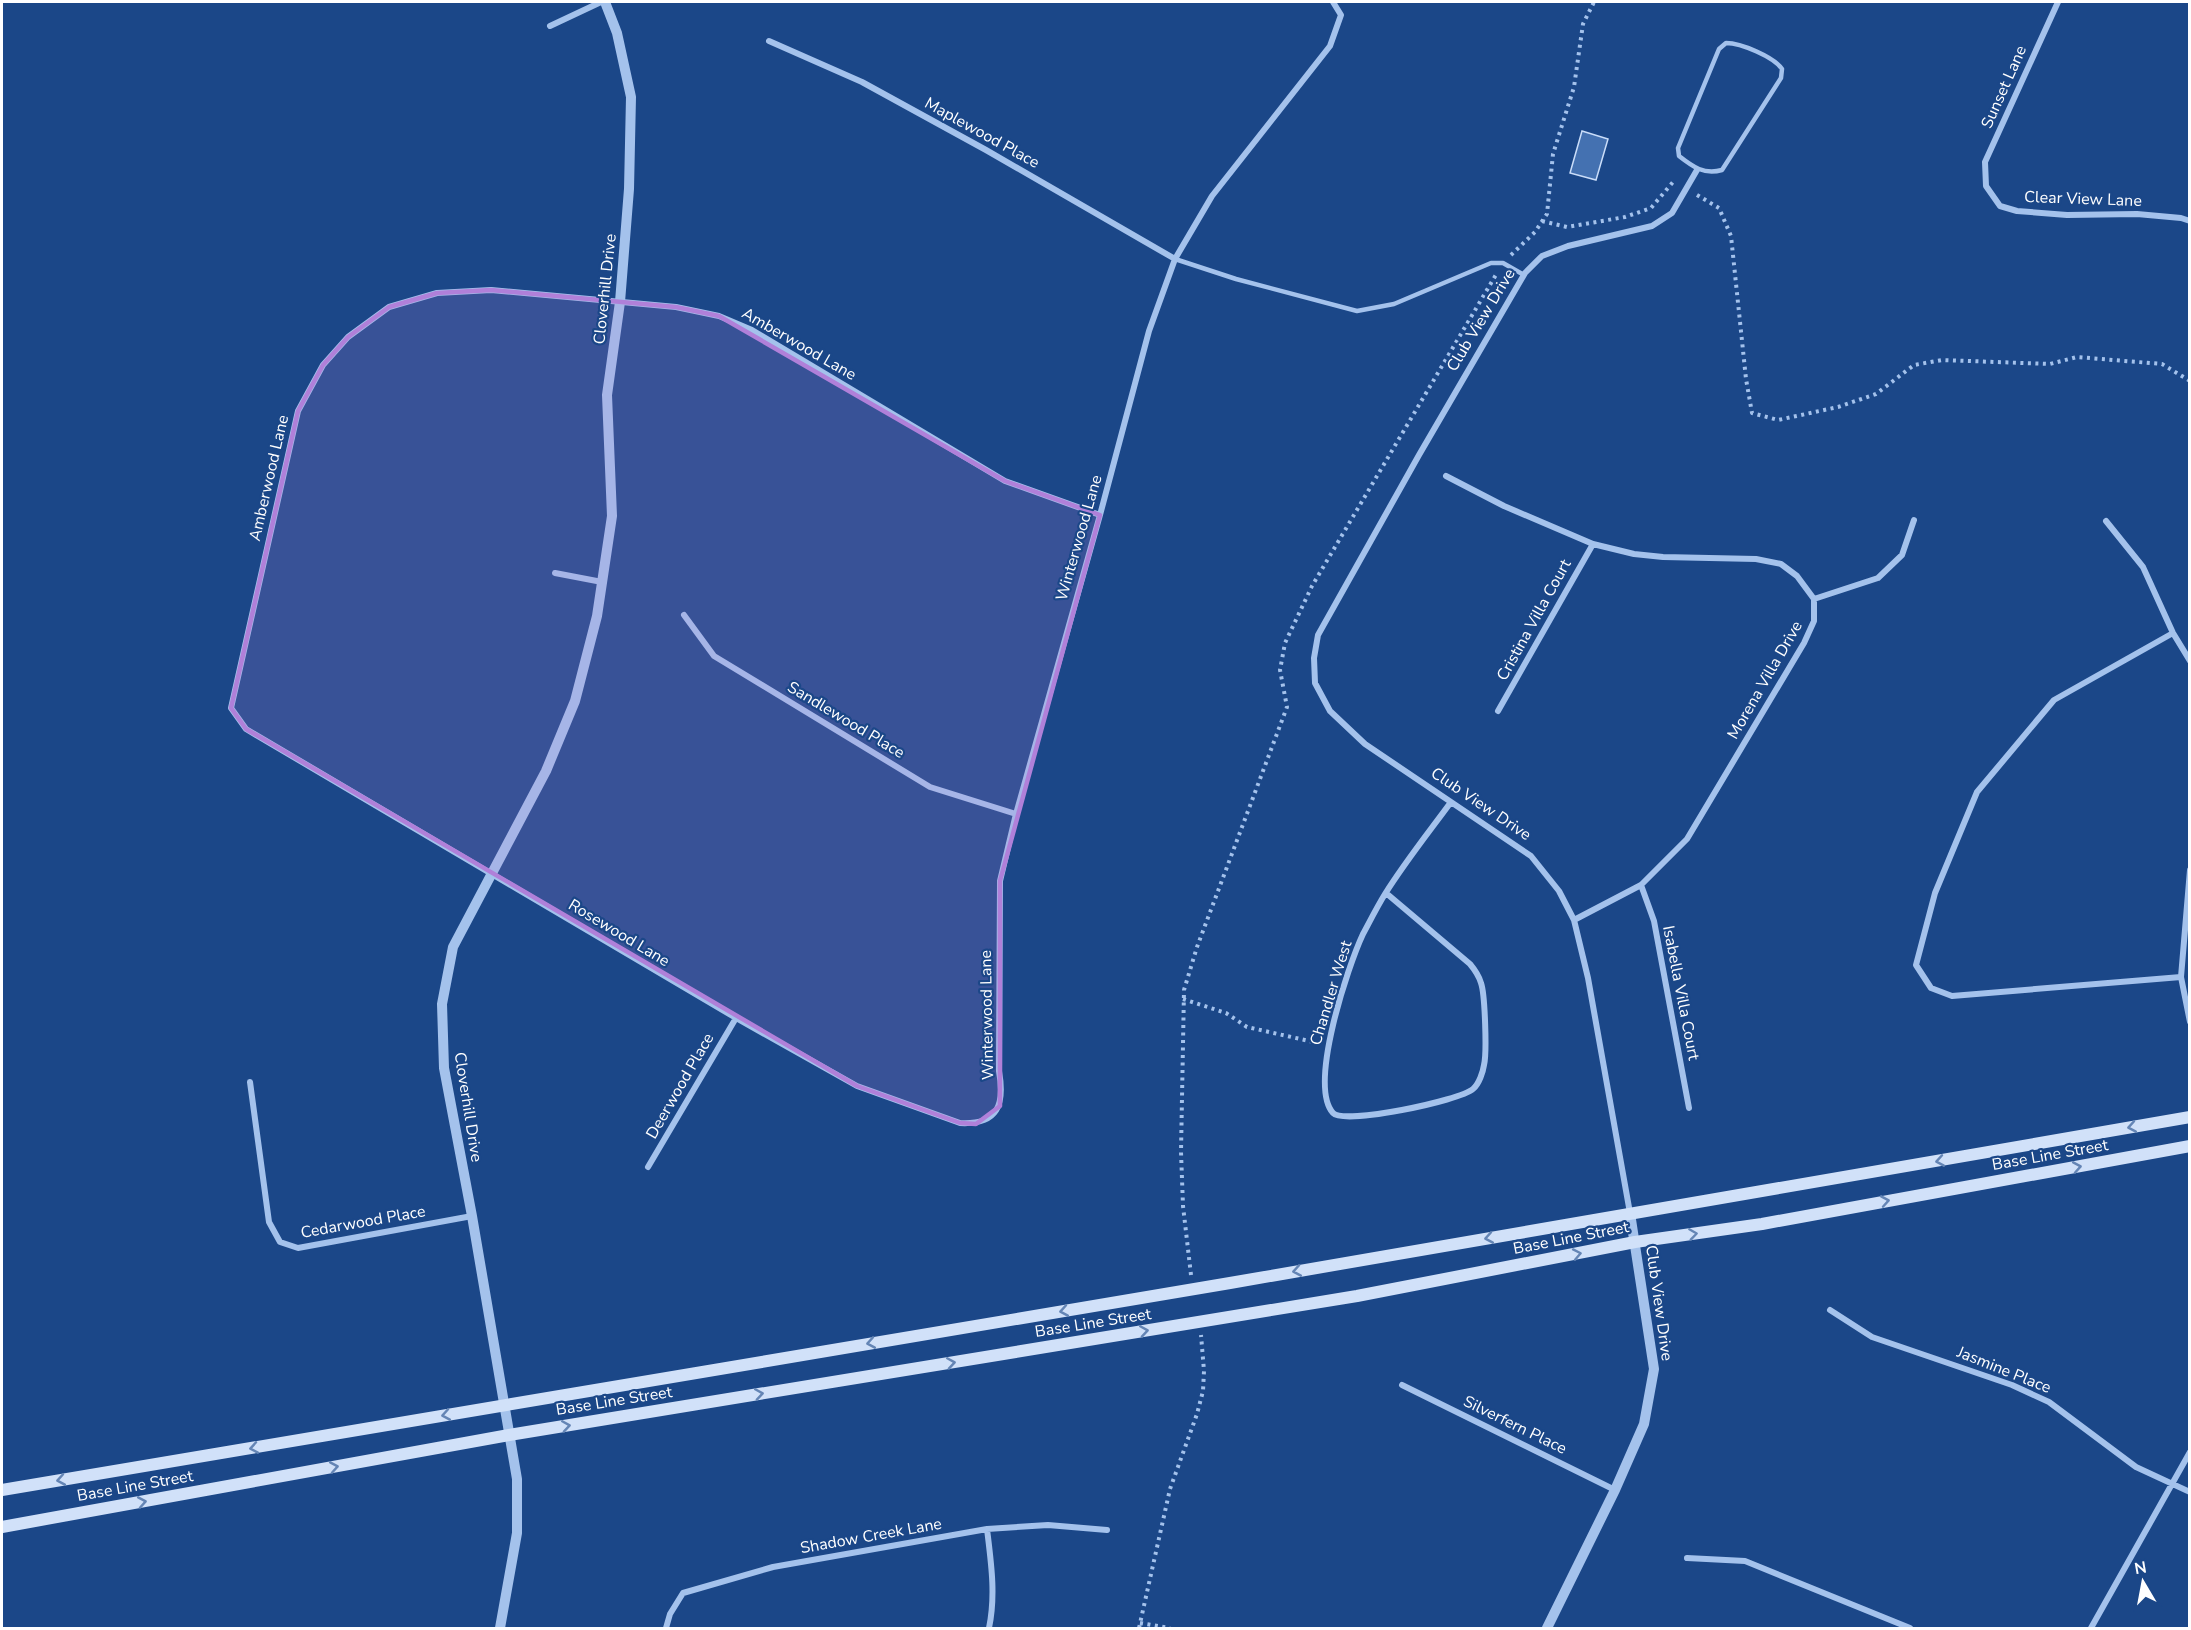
<svg xmlns="http://www.w3.org/2000/svg" width="2191" height="1630" font-family="'Nunito Sans',sans-serif">
  <style>
    .building { fill: #4471b1; stroke: #caddf9; stroke-width: 1.5 }
    .lines { fill: none; stroke-linecap: round; stroke-linejoin: round }
    .path { stroke: #a4c2ec; stroke-width: 4; stroke-dasharray: 3 4.5; stroke-linecap: butt }
    .service { stroke: #a4c2ec; stroke-width: 4.5 }
    .minor { stroke: #a4c2ec; stroke-width: 6 }
    .tertiary { stroke: #a4c2ec; stroke-width: 10 }
    .secondary { stroke: #d1e1f9; stroke-width: 12 }
    .oneway { stroke: #6485b5 }
    .marked { fill: #b080d9; fill-opacity: 0.2; stroke: #b080d9; stroke-width: 4.5; stroke-linejoin: round }
    .labels { text-anchor: middle; dominant-baseline: central; stroke-width: 4.5; stroke-linejoin: round; paint-order: stroke }
    .street-label { font-size: 16px; fill: #fff; stroke: #1b4788 }
  </style>
  <rect width="100%" height="100%" fill="#1b4788"/>
  <path class="building" d="M 1582,131 L 1608,139 L 1596,180 L 1570,173 Z"/>
  <g class="lines">
    <path class="path" d="M 1697,195 L 1719,208 L 1731,236 L 1746,379 L 1752,413 L 1778,420 L 1838,407 L 1876,394 L 1914,365 L 1942,360 L 2050,364 L 2077,357 L 2162,364 L 2190,381
      M 1542,221 L 1567,227 L 1625,217 L 1651,208 L 1673,182 L 1675,183
      M 1511,255 L 1535,232 L 1547,214 L 1553,154 L 1574,87 L 1583,24 L 1594,2
      M 1183,999 L 1226,1013 L 1247,1027 L 1318,1043
      M 1191,1275 L 1183,1206 L 1181,1152 L 1184,990 L 1197,947 L 1287,707 L 1280,670 L 1285,643 L 1312,586 L 1497,273
      M 1140,1623 L 1170,1628
      M 1139,1628 L 1170,1489 L 1197,1414 L 1203,1391 L 1204,1371 L 1201,1335"/>
    <path class="service" d="M 1726,43 C 1741,43 1774,57 1782,69 L 1781,78 L 1722,170 C 1704,175 1693,167 1679,156 L 1678,148 L 1719,49 Z
      M 1175,259 L 1236,279 L 1357,311 L 1394,304 L 1491,263 L 1503,263 L 1524,275"/>
    <path class="minor" d="M 2058,2 L 1985,162 L 1986,186 L 2000,206 L 2017,211 L 2067,215 L 2137,214 L 2181,218 L 2190,221
      M 550,26 L 601,2
      M 769,41 L 862,82 L 986,150 L 1175,259
      M 1446,476 L 1504,506 L 1593,544 L 1634,554 L 1663,557 L 1756,559 L 1781,564 L 1797,576 L 1814,599 L 1814,621 L 1804,643 L 1687,839 L 1641,885 L 1574,920
      M 1100,515 L 1005,481 L 752,330 L 719,316 L 676,307 L 491,290 L 437,293 L 389,307 L 348,337 L 323,365 L 298,411 L 231,708 L 246,729 L 736,1018 L 857,1086 L 960,1123 C 998,1125 1005,1105 999,1071 L 1000,881 L 1016,814 L 1100,515 L 1149,331 L 1175,259 L 1212,196 L 1330,46 L 1341,15 L 1333,2
      M 2106,521 L 2143,567 L 2173,633 L 2190,661
      M 555,573 L 602,582
      M 1814,599 L 1878,578 L 1902,555 L 1914,520
      M 684,615 L 714,656 L 930,787 L 1016,814
      M 2173,633 L 2054,700 L 1977,792 L 1935,893 L 1916,965 L 1931,988 L 1952,996 L 2181,977
      M 1498,711 L 1593,544
      M 2190,870 L 2181,977 L 2190,1022
      M 1641,885 L 1654,921 L 1689,1108
      M 1386,893 L 1470,964 C 1475,970 1479,976 1481,983 C 1485,994 1487,1053 1484,1065 C 1483,1072 1479,1084 1473,1089 C 1459,1101 1344,1125 1333,1113 C 1308,1085 1348,966 1363,934 C 1370,921 1377,907 1385,894 C 1405,862 1429,832 1451,802
      M 250,1082 L 269,1222 L 280,1242 L 298,1248 L 472,1216
      M 648,1167 L 736,1018
      M 1630,1213 L 1588,978 L 1574,920 L 1559,891 L 1531,856 L 1365,744 L 1330,711 L 1315,683 L 1314,658 L 1318,635 L 1419,455 L 1525,273 L 1542,256 L 1568,246 L 1652,226 L 1672,213 L 1697,170
      M 1830,1310 L 1872,1337 L 2012,1385 L 2049,1402 L 2136,1467 L 2190,1492
      M 1402,1385 L 1615,1490
      M 987,1529 C 991,1562 996,1595 989,1628
      M 1687,1558 L 1745,1561 L 1910,1628
      M 666,1628 L 670,1614 L 683,1593 L 773,1567 L 987,1529 L 1048,1525 L 1107,1530
      M 2091,1628 L 2190,1452"/>
    <path class="tertiary" d="M 500,1628 L 517,1533 L 517,1479 L 472,1216 L 444,1068 L 442,1004 L 453,947 L 546,771 L 575,701 L 597,616 L 612,516 L 607,395 L 620,302 L 629,189 L 631,97 L 617,33 L 605,2
      M 1547,1628 L 1615,1490 L 1644,1424 L 1654,1369 L 1630,1213"/>
    <path class="secondary" d="M 2,1490 L 1230,1283 L 2190,1117
      M 2,1527 L 509,1435 L 1357,1296 L 1635,1242 L 1762,1224 L 2190,1146"/>
  </g>
  <defs><path id="oneway-chevron" d="M-2-3.5L2.5 0L-2 3.5" fill="none" stroke-width="1.6" stroke-linecap="round" stroke-linejoin="round" transform="scale(1.5)"/></defs>
  <g class="oneway">
    <use href="#oneway-chevron" transform="translate(2132 1127) rotate(170)"/>
    <use href="#oneway-chevron" transform="translate(1940 1161) rotate(170)"/>
    <use href="#oneway-chevron" transform="translate(2077 1167) rotate(-10)"/>
    <use href="#oneway-chevron" transform="translate(1885 1201) rotate(-10)"/>
    <use href="#oneway-chevron" transform="translate(1693 1234) rotate(-8)"/>
    <use href="#oneway-chevron" transform="translate(1489 1238) rotate(170)"/>
    <use href="#oneway-chevron" transform="translate(1577 1254) rotate(-11)"/>
    <use href="#oneway-chevron" transform="translate(1297 1271) rotate(170)"/>
    <use href="#oneway-chevron" transform="translate(1064 1311) rotate(170)"/>
    <use href="#oneway-chevron" transform="translate(1144 1331) rotate(-9)"/>
    <use href="#oneway-chevron" transform="translate(871 1343) rotate(170)"/>
    <use href="#oneway-chevron" transform="translate(951 1363) rotate(-9)"/>
    <use href="#oneway-chevron" transform="translate(759 1394) rotate(-9)"/>
    <use href="#oneway-chevron" transform="translate(446 1415) rotate(170)"/>
    <use href="#oneway-chevron" transform="translate(566 1426) rotate(-9)"/>
    <use href="#oneway-chevron" transform="translate(254 1448) rotate(170)"/>
    <use href="#oneway-chevron" transform="translate(334 1467) rotate(-10)"/>
    <use href="#oneway-chevron" transform="translate(61 1480) rotate(170)"/>
    <use href="#oneway-chevron" transform="translate(142 1502) rotate(-10)"/>
  </g>
  <path class="marked" d="M 491,290 L 676,307 L 719,316 L 1005,481 L 1100,515 L 1000,881 L 1000,1106 L 976,1124 L 960,1123 L 857,1086 L 246,729 L 231,708 L 298,411 L 323,365 L 348,337 L 389,307 L 437,293 Z"/>
  <g class="labels">
    <g class="street-label">
      <text transform="translate(2004 87) rotate(-66)">Sunset Lane</text>
      <text transform="translate(982 133) rotate(29)">Maplewood Place</text>
      <text transform="translate(2083 199) rotate(2)">Clear View Lane</text>
      <text transform="translate(605 289) rotate(-84)">Cloverhill Drive</text>
      <text transform="translate(1481 320) rotate(-59)">Club View Drive</text>
      <text transform="translate(799 344) rotate(30)">Amberwood Lane</text>
      <text transform="translate(269 478) rotate(-77)">Amberwood Lane</text>
      <text transform="translate(1079 538) rotate(-74)">Winterwood Lane</text>
      <text transform="translate(1534 620) rotate(-61)">Cristina Villa Court</text>
      <text transform="translate(1765 680) rotate(-60)">Morena Villa Drive</text>
      <text transform="translate(846 720) rotate(31)">Sandlewood Place</text>
      <text transform="translate(1481 804) rotate(34)">Club View Drive</text>
      <text transform="translate(619 933) rotate(31)">Rosewood Lane</text>
      <text transform="translate(1331 993) rotate(-73)">Chandler West</text>
      <text transform="translate(1681 993) rotate(79)">Isabella Villa Court</text>
      <text transform="translate(987 1015) rotate(-91)">Winterwood Lane</text>
      <text transform="translate(680 1086) rotate(-60)">Deerwood Place</text>
      <text transform="translate(468 1107) rotate(81)">Cloverhill Drive</text>
      <text transform="translate(2050 1155) rotate(-10)">Base Line Street</text>
      <text transform="translate(363 1222) rotate(-10)">Cedarwood Place</text>
      <text transform="translate(1571 1238) rotate(-11)">Base Line Street</text>
      <text transform="translate(1659 1303) rotate(82)">Club View Drive</text>
      <text transform="translate(1093 1323) rotate(-9)">Base Line Street</text>
      <text transform="translate(2004 1370) rotate(22)">Jasmine Place</text>
      <text transform="translate(614 1401) rotate(-9)">Base Line Street</text>
      <text transform="translate(1515 1425) rotate(26)">Silverfern Place</text>
      <text transform="translate(135 1486) rotate(-10)">Base Line Street</text>
      <text transform="translate(871 1536) rotate(-10)">Shadow Creek Lane</text>
    </g>
  </g>
  <rect width="2191" height="1630" fill="none" stroke="#ffffff" stroke-width="6"/>
  <g transform="translate(2143 1582) rotate(350)" stroke="#1b4788" stroke-width="4.5" paint-order="stroke">
  <path d="M0-4.5L10 22L0 15L-10 22Z" fill="#ffffff"/>
  <text y="-9" font-size="16" font-weight="bold" text-anchor="middle" fill="#ffffff">N</text>
  </g>
</svg>
